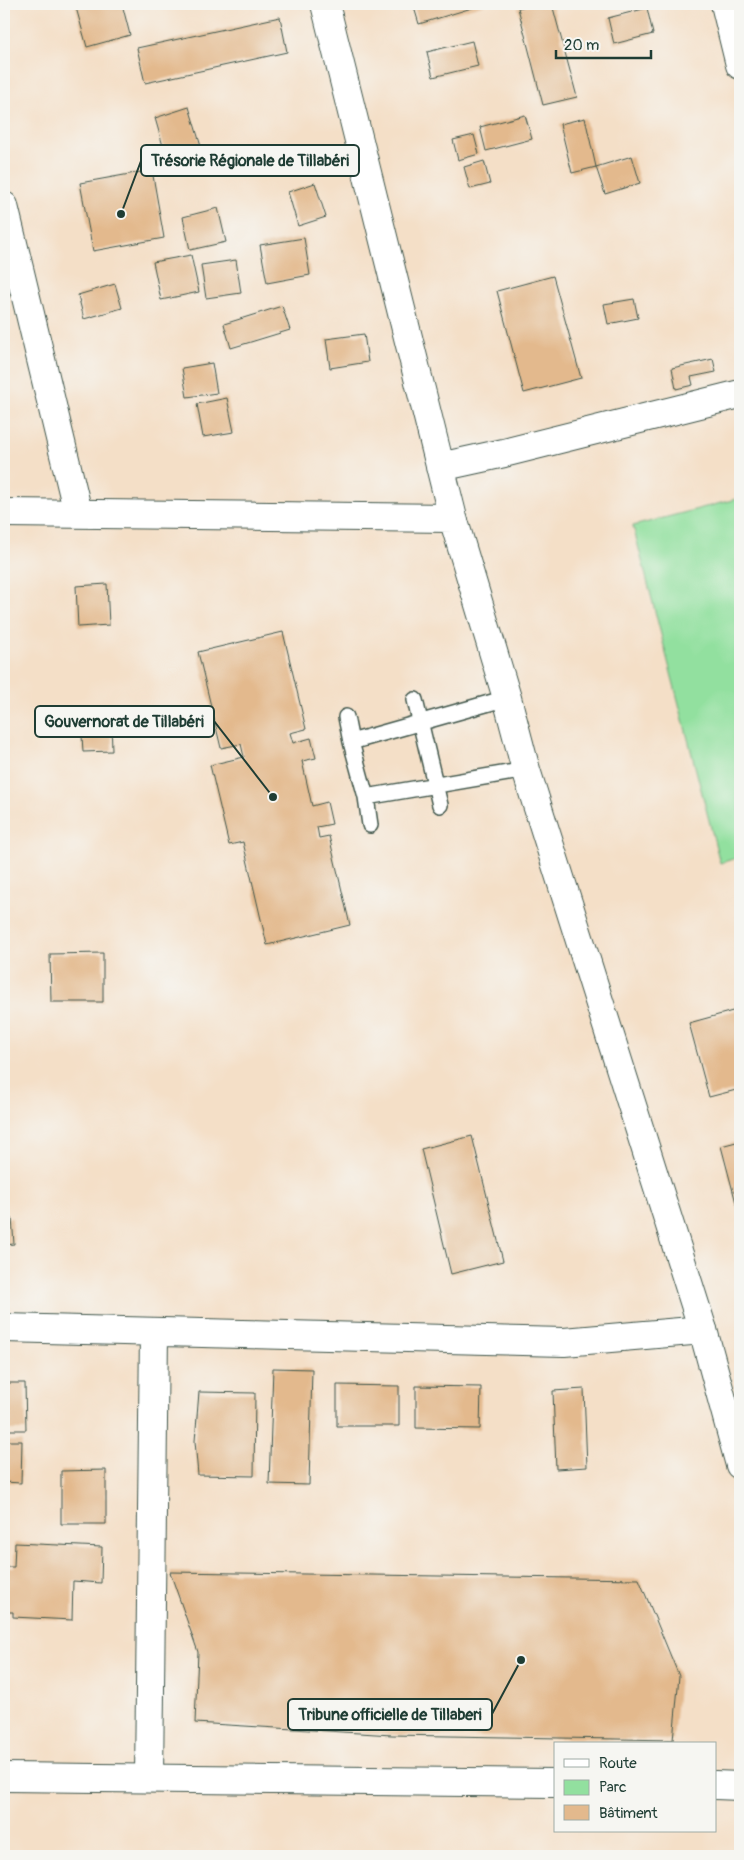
<svg xmlns="http://www.w3.org/2000/svg" width="744" height="1860" font-family="Pangolin,sans-serif">
  <style>
    .green { fill: #92e09f; stroke: #588e6a }
    .building { fill: #e3b98d }
    .lines { fill: none; stroke-linecap: round; stroke-linejoin: round }
    .lane-casing { stroke: #3f554a; stroke-width: 18 }
    .street-casing { stroke: #3f554a; stroke-width: 30 }
    .secondary-casing { stroke: #3f554a; stroke-width: 30 }
    .primary-casing { stroke: #3f554a; stroke-width: 30 }
    .lane { stroke: #fff; stroke-width: 15 }
    .street { stroke: #fff; stroke-width: 28 }
    .secondary { stroke: #fff; stroke-width: 28 }
    .primary { stroke: #fff; stroke-width: 28 }
    .leader { fill: none; stroke: #1f3d34; stroke-width: 2 }
    .callout-dot { fill: #1f3d34; stroke: #f6f6f2; stroke-width: 2 }
    .callout { fill: #f6f6f2; stroke: #1f3d34; stroke-width: 2 }
    .callout-label { font-size: 16px; text-anchor: middle; font-weight: bold; fill: #1f3d34 }
  </style>
  <rect width="100%" height="100%" fill="#f6f6f2"/>
  <filter id="ink" filterUnits="userSpaceOnUse"><feTurbulence type="fractalNoise" baseFrequency=".02" numOctaves="2"/><feDisplacementMap in="SourceGraphic" scale="10" xChannelSelector="R" yChannelSelector="G"/><feConvolveMatrix kernelMatrix="1 2 1 2 8 2 1 2 1" color-interpolation-filters="sRGB"/></filter>
  <filter id="wash" filterUnits="userSpaceOnUse"><feTurbulence type="fractalNoise" baseFrequency=".0096" numOctaves="4" result="noise"/><feDisplacementMap in="SourceGraphic" scale="20" xChannelSelector="R" yChannelSelector="G"/><feGaussianBlur stdDeviation="1.12" result="paint"/><feColorMatrix in="noise" values="0 0 0 0 0 0 0 0 0 0 0 0 0 0 0 0 0 1.4 0 .05"/><feComposite in="paint" operator="in"/></filter>
  <g filter="url(#wash)">
    <rect width="100%" height="100%" fill="#f4dfc7"/>
    <path class="green" d="M 740,498 L 740,857 L 720,863 L 633,526 Z"/>
    <g id="blocks">
      <path class="building" d="M 75,4 L 122,4 L 130,35 L 87,47 Z
        M 413,4 L 485,4 L 419,24 Z
        M 534,4 L 552,4 L 577,97 L 543,105 L 518,8 Z
        M 647,8 L 653,34 L 614,44 L 608,18 Z
        M 280,17 L 287,52 L 145,83 L 137,48 Z
        M 472,41 L 478,66 L 433,77 L 427,52 Z
        M 189,107 L 206,163 L 171,174 L 155,118 Z
        M 525,115 L 532,139 L 486,151 L 480,127 Z
        M 585,118 L 596,167 L 572,173 L 560,124 Z
        M 474,135 L 479,154 L 458,160 L 453,140 Z
        M 632,156 L 640,183 L 605,194 L 596,167 Z
        M 484,161 L 490,184 L 470,189 L 464,167 Z
        M 152,170 L 164,238 L 93,251 L 80,183 Z
        M 315,183 L 326,217 L 298,226 L 288,192 Z
        M 218,208 L 226,242 L 190,250 L 183,217 Z
        M 304,238 L 310,275 L 267,283 L 260,245 Z
        M 191,255 L 199,292 L 161,300 L 153,262 Z
        M 236,260 L 241,293 L 206,298 L 201,265 Z
        M 553,276 L 581,378 L 524,393 L 497,291 Z
        M 115,284 L 122,308 L 84,319 L 78,295 Z
        M 634,299 L 638,318 L 608,324 L 604,304 Z
        M 282,306 L 290,330 L 231,348 L 224,324 Z
        M 364,334 L 368,362 L 330,368 L 326,339 Z
        M 713,359 L 716,372 L 691,377 L 693,385 L 676,389 L 672,368 Z
        M 212,363 L 217,393 L 187,397 L 182,368 Z
        M 227,398 L 234,432 L 203,437 L 197,404 Z
        M 107,584 L 109,625 L 78,627 L 76,586 Z
        M 283,632 L 306,729 L 290,733 L 293,743 L 311,738 L 316,758 L 302,761 L 312,806 L 327,802 L 332,824 L 317,827 L 319,838 L 329,836 L 350,925 L 267,945 L 243,842 L 229,845 L 210,765 L 244,757 L 241,744 L 221,748 L 198,652 Z
        M 111,718 L 112,751 L 83,752 L 81,719 Z
        M 103,953 L 103,1002 L 51,1002 L 50,954 Z
        M 740,1009 L 740,1089 L 709,1097 L 689,1023 Z
        M 472,1136 L 503,1261 L 451,1274 L 421,1149 Z
        M 740,1141 L 740,1218 L 721,1146 Z
        M 12,1218 L 14,1244 L 4,1245 L 4,1219 Z
        M 273,1368 L 312,1369 L 309,1485 L 269,1484 Z
        M 4,1383 L 25,1383 L 26,1430 L 4,1430 Z
        M 337,1385 L 399,1386 L 399,1426 L 337,1426 Z
        M 416,1386 L 481,1387 L 480,1429 L 416,1428 Z
        M 584,1389 L 587,1467 L 556,1469 L 553,1391 Z
        M 199,1392 L 255,1393 L 254,1476 L 198,1475 L 195,1441 Z
        M 4,1441 L 22,1441 L 21,1483 L 4,1482 Z
        M 106,1470 L 106,1524 L 61,1524 L 61,1471 Z
        M 15,1543 L 102,1547 L 101,1583 L 73,1581 L 72,1620 L 13,1617 L 13,1612 L 4,1612 L 4,1567 L 14,1567 Z
        M 170,1572 L 639,1579 L 679,1676 L 673,1740 L 392,1735 L 195,1723 L 198,1652 Z
        M 492,1854 L 524,1854 L 524,1856 L 492,1856 Z"/>
    </g>
  </g>
  <g filter="url(#ink)">
    <use href="#blocks" fill-opacity="0" stroke="#3f554a" stroke-width="1"/>
    <g class="lines">
      <g class="lane-casing">
        <path id="lane" d="M 507,698 L 351,742 L 366,797 L 526,770
          M 415,700 L 440,805
          M 346,717 L 351,742
          M 366,797 L 370,825"/>
      </g>
      <g class="street-casing">
        <path id="street" d="M 725,4 L 740,65
          M 4,206 L 78,513
          M 4,1328 L 564,1342 L 703,1330
          M 149,1778 L 154,1332"/>
      </g>
      <g class="secondary-casing">
        <path id="secondary" d="M 325,4 L 453,518 L 507,698 L 526,770 L 703,1330 L 740,1465
          M 440,467 L 504,453 L 740,394
          M 4,513 L 453,518"/>
      </g>
      <g class="primary-casing">
        <path id="primary" d="M 4,1777 L 555,1783
          M 715,1785 L 740,1786"/>
      </g>
      <use href="#lane" class="lane"/>
      <use href="#street" class="street"/>
      <use href="#secondary" class="secondary"/>
      <use href="#primary" class="primary"/>
    </g>
  </g>
  <path class="leader" d="M121 214L141 161M273 797L214 721M521 1660L492 1714"/>
  <g class="callout-dot">
    <circle cx="121" cy="214" r="5"/>
    <circle cx="273" cy="797" r="5"/>
    <circle cx="521" cy="1660" r="5"/>
  </g>
  <g class="callout">
    <rect x="141" y="145" width="218" height="31" rx="5"/>
    <rect x="35" y="706" width="179" height="31" rx="5"/>
    <rect x="288" y="1699" width="204" height="31" rx="5"/>
  </g>
  <g class="callout-label">
    <text x="250" y="166">Trésorie Régionale de Tillabéri</text>
    <text x="124" y="727">Gouvernorat de Tillabéri</text>
    <text x="390" y="1720">Tribune officielle de Tillaberi</text>
  </g>
  <rect width="744" height="1860" fill="none" stroke="#f6f6f2" stroke-width="20"/>
  <rect x="554" y="1742" width="162" height="90" fill="#f6f6f2" stroke="#a0aca6"/>
  <rect x="564" y="1759" width="25" height="8" fill="#ffffff" stroke="#a0aca6"/>
  <text x="599" y="1768" font-size="15" fill="#1f3d34">Route</text>
  <rect x="564" y="1780" width="25" height="15" fill="#92e09f" stroke="#a0aca6"/>
  <text x="599" y="1792" font-size="15" fill="#1f3d34">Parc</text>
  <rect x="564" y="1805" width="25" height="15" fill="#e3b98d" stroke="#a0aca6"/>
  <text x="599" y="1818" font-size="15" fill="#1f3d34">Bâtiment</text>
  <path d="M556 50v8h95v-8" fill="none" stroke="#1f3d34" stroke-width="2.5"/>
  <text x="564" y="50" font-size="15" fill="#1f3d34" stroke="#f6f6f2" stroke-width="4" paint-order="stroke">20 m</text>
</svg>
